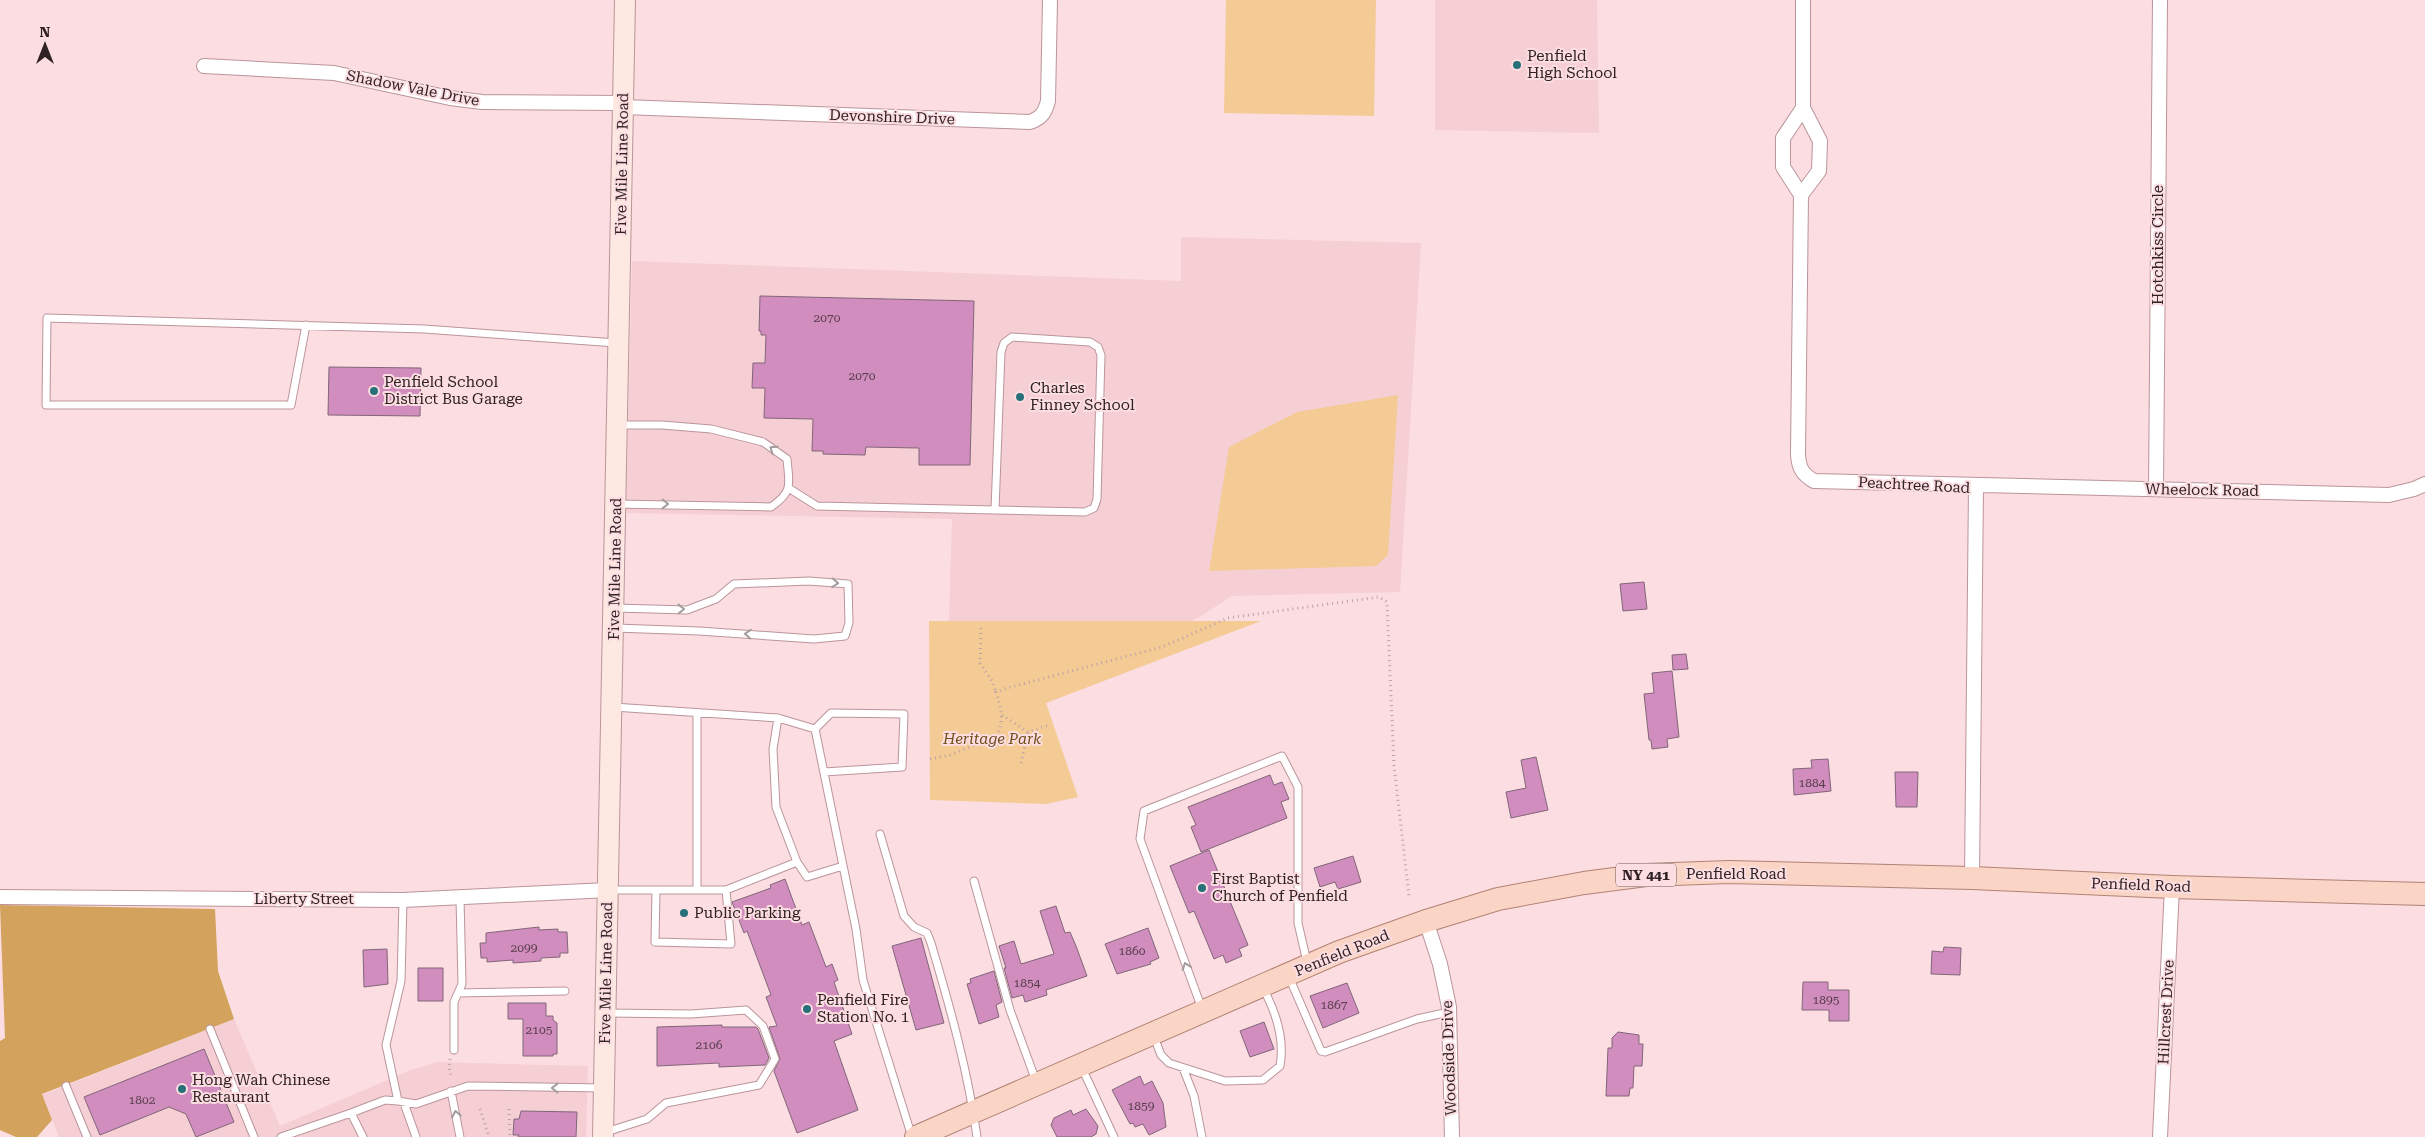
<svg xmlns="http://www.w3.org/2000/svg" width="2425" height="1137" font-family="'Roboto Serif',serif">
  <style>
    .built { fill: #f5cfd4 }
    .green { fill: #f4cb95 }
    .forest { fill: #d3a25d }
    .building { fill: #d18dbe; stroke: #816679 }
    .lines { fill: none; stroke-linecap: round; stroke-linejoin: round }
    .service-casing { stroke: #ba959a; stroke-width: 9 }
    .minor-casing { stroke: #ba959a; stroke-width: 16 }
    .secondary-casing { stroke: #ba959a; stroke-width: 22 }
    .primary-casing { stroke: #b18374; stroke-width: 24 }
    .path { stroke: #bca2a5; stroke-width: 3; stroke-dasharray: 1 4; stroke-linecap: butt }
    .service { stroke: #fff; stroke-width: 7 }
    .minor { stroke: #fff; stroke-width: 14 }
    .secondary { stroke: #fde9e2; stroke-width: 20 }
    .primary { stroke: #fad4c5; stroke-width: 22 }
    .oneway { stroke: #a29c9c }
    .poi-dot { fill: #27707a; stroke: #fcdde1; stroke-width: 2 }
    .labels { text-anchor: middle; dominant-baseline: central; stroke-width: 4; stroke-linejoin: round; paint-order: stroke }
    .number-label { font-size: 12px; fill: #583d4a }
    .shield { fill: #fcdde1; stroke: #6d5a5d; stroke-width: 1 }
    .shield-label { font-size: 14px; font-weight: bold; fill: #302224 }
    .poi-label { font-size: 15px; fill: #302224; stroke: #fcdde1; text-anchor: start }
    .street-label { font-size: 15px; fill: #302224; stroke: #fcdde1 }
    .park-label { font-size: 15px; font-style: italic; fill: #704e1b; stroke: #fcdde1 }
  </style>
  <rect width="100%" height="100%" fill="#fcdde1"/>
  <path class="built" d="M 1435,0 L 1597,0 L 1599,133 L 1435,130 Z
    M 1181,237 L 1421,243 L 1400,592 L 1232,596 L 1193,621 L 949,621 L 952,519 L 626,513 L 632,261 L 1181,281 Z
    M 234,1019 L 280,1126 L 411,1070 L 437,1062 L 588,1066 L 586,1137 L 59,1137 L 42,1095 Z"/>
  <path class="green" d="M 1226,0 L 1376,0 L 1374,116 L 1224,113 Z
    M 1398,395 L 1388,555 L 1376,566 L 1209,571 L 1229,447 L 1297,412 Z
    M 929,621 L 1261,621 L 1046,703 L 1078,797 L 1046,804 L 930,800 Z"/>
  <path class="forest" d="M 0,905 L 215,909 L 218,971 L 234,1019 L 42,1094 L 52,1120 L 37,1137 L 16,1137 L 0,1130 L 0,1041 L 5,1038 Z"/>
  <path class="building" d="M 760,296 L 974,301 L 970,465 L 919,465 L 919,448 L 866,447 L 865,455 L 823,454 L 823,451 L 812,451 L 813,419 L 764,418 L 765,388 L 752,388 L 753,363 L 765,363 L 766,335 L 761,335 L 761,331 L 759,331 Z
    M 329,367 L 421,368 L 420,416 L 328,415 Z
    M 1644,582 L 1647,609 L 1623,611 L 1620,584 Z
    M 1686,654 L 1688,669 L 1673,670 L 1672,655 Z
    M 1672,671 L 1679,737 L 1667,739 L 1668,747 L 1652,749 L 1651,740 L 1649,740 L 1644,694 L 1654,693 L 1652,673 Z
    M 1536,757 L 1548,810 L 1511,818 L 1506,792 L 1526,788 L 1521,760 Z
    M 1828,759 L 1831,791 L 1794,795 L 1793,769 L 1812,768 L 1811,760 Z
    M 1895,772 L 1918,772 L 1917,807 L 1896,807 Z
    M 1270,775 L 1274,785 L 1282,782 L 1289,799 L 1281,802 L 1287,818 L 1201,852 L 1191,827 L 1196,825 L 1188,807 Z
    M 1209,850 L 1248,945 L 1239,949 L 1242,956 L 1226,963 L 1223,955 L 1214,959 L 1194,911 L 1189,913 L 1170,866 Z
    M 1353,856 L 1361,882 L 1338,889 L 1335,882 L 1320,887 L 1314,868 Z
    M 785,879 L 802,925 L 809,922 L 826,967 L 832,964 L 838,980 L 834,982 L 852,1034 L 834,1041 L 858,1110 L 797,1133 L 774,1071 L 780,1059 L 769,1027 L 777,1026 L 766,997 L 771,995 L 747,931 L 744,933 L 732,902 L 771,888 L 770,885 Z
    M 1056,906 L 1065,933 L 1070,932 L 1076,946 L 1087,976 L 1046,990 L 1047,995 L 1025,1002 L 1023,995 L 1012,998 L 1004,968 L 1006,968 L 999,946 L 1014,941 L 1021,964 L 1054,954 L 1040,911 Z
    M 539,927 L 539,930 L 558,929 L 558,932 L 567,932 L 568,953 L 560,953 L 560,957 L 541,958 L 541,961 L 513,963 L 513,960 L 487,962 L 487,958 L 481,958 L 480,943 L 486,943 L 486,933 Z
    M 1148,928 L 1159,958 L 1150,962 L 1151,964 L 1117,974 L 1105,944 Z
    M 921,938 L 944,1023 L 916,1030 L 892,946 Z
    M 1944,947 L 1961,948 L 1960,975 L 1931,974 L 1932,951 L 1943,952 Z
    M 387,949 L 388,984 L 364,987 L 363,950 Z
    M 418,968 L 443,968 L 443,1001 L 418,1001 Z
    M 994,971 L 1002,1002 L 996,1005 L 999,1017 L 979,1024 L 967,984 L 971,983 L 970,979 Z
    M 1803,982 L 1828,982 L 1828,990 L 1849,990 L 1849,1021 L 1829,1021 L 1829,1010 L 1802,1010 Z
    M 1347,983 L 1359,1013 L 1323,1028 L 1310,996 Z
    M 508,1003 L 546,1003 L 546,1016 L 553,1016 L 553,1020 L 557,1023 L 557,1054 L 553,1054 L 553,1056 L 523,1056 L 523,1019 L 508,1019 Z
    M 1264,1022 L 1274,1049 L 1250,1057 L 1240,1031 Z
    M 722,1025 L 722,1027 L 756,1027 L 758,1029 L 769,1058 L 765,1065 L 719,1067 L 719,1063 L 657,1066 L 657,1027 Z
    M 1618,1032 L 1639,1035 L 1639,1044 L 1643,1044 L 1642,1066 L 1634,1066 L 1633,1088 L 1630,1088 L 1629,1096 L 1606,1096 L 1608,1048 L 1612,1048 L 1612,1038 Z
    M 204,1049 L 234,1122 L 196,1137 L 186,1114 L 169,1107 L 100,1135 L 84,1097 Z
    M 1140,1076 L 1144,1085 L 1152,1081 L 1163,1103 L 1166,1127 L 1149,1135 L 1143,1124 L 1135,1127 L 1133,1123 L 1130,1124 L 1112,1090 Z
    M 1086,1109 L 1098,1126 L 1096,1134 L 1091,1137 L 1057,1137 L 1051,1125 L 1054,1118 L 1071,1110 L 1073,1115 Z
    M 521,1111 L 577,1112 L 576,1137 L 518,1137 L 519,1135 L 513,1135 L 514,1119 L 519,1119 Z"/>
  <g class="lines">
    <g class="service-casing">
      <path id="service" d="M 306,325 L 291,405 L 46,405 L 47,318 L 424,329 L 616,343
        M 790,489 L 817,506 L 1085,512 L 1094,508 L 1097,499 L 1101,355 L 1098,347 L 1090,342 L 1012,337 L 1004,343 L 1001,352 L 995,510
        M 617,504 L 771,507 C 794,491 789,484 787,459 L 763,442 L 711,429 L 662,425 L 618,425
        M 615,608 L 687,610 L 716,599 L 734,584 L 809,581 L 848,584 L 849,623 L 845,636 L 814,639 L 699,631 L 615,628
        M 613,707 L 778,718 L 815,729 L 856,929 L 863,980 L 912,1137
        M 778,718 L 773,749 L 776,807 L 797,862
        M 815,729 L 831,713 L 904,714 L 902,767 L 824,772
        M 880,834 L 904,916 L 914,927 L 927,933 L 931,943 C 950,1007 968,1071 977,1137
        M 974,881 L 1010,1010 L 1036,1081
        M 609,890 L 726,890 L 797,862 L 807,877 L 843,866
        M 656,890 L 655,942 L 731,944 L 726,890
        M 697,890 L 697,713
        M 1289,977 L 1321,1051 L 1325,1052 L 1417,1019 L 1449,1012
        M 458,993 L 565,991
        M 1202,1009 L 1140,839 L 1144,811 L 1282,756 L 1298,787 L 1298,923 L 1307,962
        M 210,1029 L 254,1137
        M 1154,1037 L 1161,1055 L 1169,1063 L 1225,1081 L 1263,1080 L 1280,1066 C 1285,1038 1276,1012 1263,988
        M 454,1050 L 454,1002 L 462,984 L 460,898
        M 1082,1068 L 1114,1137
        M 1183,1068 L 1194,1096 L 1202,1137
        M 66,1086 L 87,1137
        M 451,1091 L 460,1137
        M 398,1101 L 416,1104 L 468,1086 L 604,1088
        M 404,1103 L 416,1137
        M 351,1113 L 385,1100 L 398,1101 L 386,1045 L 401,981 L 403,900
        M 606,1132 L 647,1119 L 666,1103 L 759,1085 L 775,1059 L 763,1026 L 746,1010 L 691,1014 L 608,1013
        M 281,1137 L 351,1113 L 363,1137"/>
    </g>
    <g class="minor-casing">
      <path id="minor" d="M 1803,0 L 1803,108 L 1820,141 L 1819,171 L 1801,195 L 1798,455 C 1799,468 1802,474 1814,481 L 2389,495 L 2414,489 L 2425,484
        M 204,66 L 334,73 L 450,98 L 482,102 L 623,103
        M 623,107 L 1030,122 C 1041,118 1045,113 1048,101 L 1050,0
        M 1801,195 L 1783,167 L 1783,138 L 1803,108
        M 2156,489 L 2160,0
        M 1972,878 L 1976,486
        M 0,897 L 403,900 L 608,890
        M 1426,921 L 1440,964 L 1449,1007 L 1452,1137
        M 2160,1137 L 2172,887"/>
    </g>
    <g class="secondary-casing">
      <path id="secondary" d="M 603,1137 L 625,0"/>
    </g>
    <g class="primary-casing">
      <path id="primary" d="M 916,1137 L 1339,952 L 1426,921 L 1498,899 L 1584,883 L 1646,875 L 1729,872 L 1972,878 L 2172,887 L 2425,894"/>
    </g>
    <path class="path" d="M 981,628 L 980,663 L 992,681 L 996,692
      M 1002,715 L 1028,732 L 1049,725
      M 930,759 L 950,755 L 996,736 C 1005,721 1001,708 996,692 L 1007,688 L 1162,647 L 1228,618 L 1379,597 L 1387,602 L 1394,766 L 1409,896
      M 1021,763 L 1028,732
      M 450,1059 L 449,1068 L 451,1076
      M 480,1109 L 489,1137
      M 509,1109 L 510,1137"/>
    <use href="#service" class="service"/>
    <use href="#minor" class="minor"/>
    <use href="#secondary" class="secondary"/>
    <use href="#primary" class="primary"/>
  </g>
  <defs><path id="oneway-chevron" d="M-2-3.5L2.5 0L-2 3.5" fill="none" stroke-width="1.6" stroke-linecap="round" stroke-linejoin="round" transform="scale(1.25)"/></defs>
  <g class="oneway">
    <use href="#oneway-chevron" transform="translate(773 449) rotate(-145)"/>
    <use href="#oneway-chevron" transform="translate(665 504) rotate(1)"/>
    <use href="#oneway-chevron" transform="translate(835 583) rotate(4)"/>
    <use href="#oneway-chevron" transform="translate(681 609) rotate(-1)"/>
    <use href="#oneway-chevron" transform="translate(748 634) rotate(-176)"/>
    <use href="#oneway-chevron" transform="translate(1186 966) rotate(-110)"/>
    <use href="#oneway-chevron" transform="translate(555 1088) rotate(-179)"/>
    <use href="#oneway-chevron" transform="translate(456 1114) rotate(-101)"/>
  </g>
  <g class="poi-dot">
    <circle cx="1517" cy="65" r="5"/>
    <circle cx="374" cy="391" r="5"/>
    <circle cx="1020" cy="397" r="5"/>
    <circle cx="1202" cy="888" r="5"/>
    <circle cx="684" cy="913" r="5"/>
    <circle cx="807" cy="1009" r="5"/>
    <circle cx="182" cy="1089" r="5"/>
  </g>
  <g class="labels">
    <g class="number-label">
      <text x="827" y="318">2070</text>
      <text x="862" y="376">2070</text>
      <text x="1812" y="783">1884</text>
      <text x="524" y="948">2099</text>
      <text x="1132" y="951">1860</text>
      <text x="1027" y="983">1854</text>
      <text x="1826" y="1000">1895</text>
      <text x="1334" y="1005">1867</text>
      <text x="539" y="1030">2105</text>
      <text x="709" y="1045">2106</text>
      <text x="142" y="1100">1802</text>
      <text x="1141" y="1106">1859</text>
    </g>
    <rect class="shield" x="1616" y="863.5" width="60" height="23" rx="4"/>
    <g class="shield-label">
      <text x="1646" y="875">NY 441</text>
    </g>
    <g class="poi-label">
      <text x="1527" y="56">Penfield<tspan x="1527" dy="17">High School</tspan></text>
      <text x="384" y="382">Penfield School<tspan x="384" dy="17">District Bus Garage</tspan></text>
      <text x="1030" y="388">Charles<tspan x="1030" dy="17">Finney School</tspan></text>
      <text x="1212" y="879">First Baptist<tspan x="1212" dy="17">Church of Penfield</tspan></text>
      <text x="694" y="913">Public Parking</text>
      <text x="817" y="1000">Penfield Fire<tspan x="817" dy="17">Station No. 1</tspan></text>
      <text x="192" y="1080">Hong Wah Chinese<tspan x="192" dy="17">Restaurant</tspan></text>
    </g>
    <g class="street-label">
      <text transform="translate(413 88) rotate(11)">Shadow Vale Drive</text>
      <text transform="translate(892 117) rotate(2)">Devonshire Drive</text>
      <text transform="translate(622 164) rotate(-89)">Five Mile Line Road</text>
      <text transform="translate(2158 245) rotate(-90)">Hotchkiss Circle</text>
      <text transform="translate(1914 485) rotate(3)">Peachtree Road</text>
      <text transform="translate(2202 490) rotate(1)">Wheelock Road</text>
      <text transform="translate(615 569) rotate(-89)">Five Mile Line Road</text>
      <text x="1736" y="874">Penfield Road</text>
      <text transform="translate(2141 885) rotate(2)">Penfield Road</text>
      <text x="304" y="899">Liberty Street</text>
      <text transform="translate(1342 953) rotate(-22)">Penfield Road</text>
      <text transform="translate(606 973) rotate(-89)">Five Mile Line Road</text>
      <text transform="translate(2166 1012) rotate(-87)">Hillcrest Drive</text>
      <text transform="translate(1449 1058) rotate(-92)">Woodside Drive</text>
    </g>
    <g class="park-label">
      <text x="992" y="739">Heritage Park</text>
    </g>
  </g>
  <g transform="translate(45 45)" stroke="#fcdde1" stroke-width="4" paint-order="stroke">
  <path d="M0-4L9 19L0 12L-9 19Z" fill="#302224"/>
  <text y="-8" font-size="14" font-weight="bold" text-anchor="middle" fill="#302224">N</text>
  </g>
</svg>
